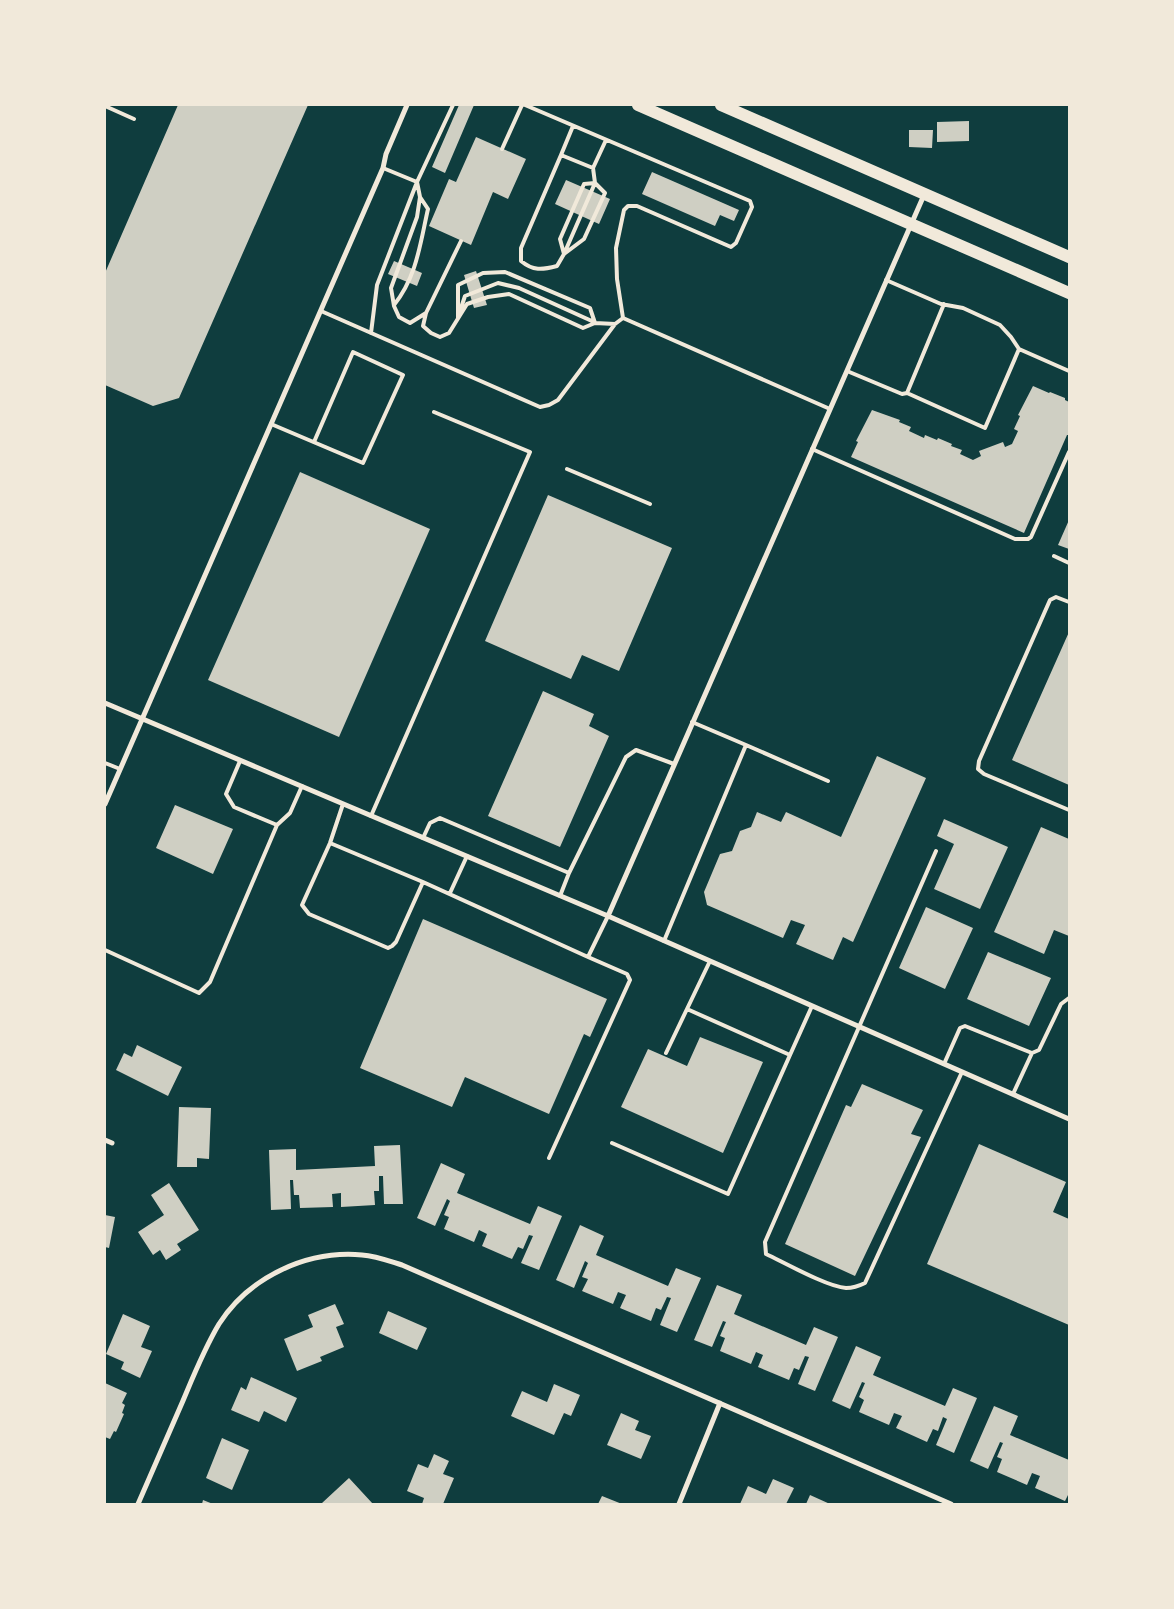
<svg xmlns="http://www.w3.org/2000/svg" width="1174" height="1609" font-family="'Nunito Sans',sans-serif">
  <style>
    .building { fill: #cfcfc3 }
    .lines { fill: none; stroke-linecap: round; stroke-linejoin: round }
    .service { stroke: #f1e9da; stroke-width: 4 }
    .minor { stroke: #f1e9da; stroke-width: 5 }
    .primary { stroke: #f1e9da; stroke-width: 12 }
  </style>
  <rect width="100%" height="100%" fill="#0f3d3e"/>
  <path class="building" d="M 178,105 L 308,105 L 179,398 L 153,406 L 105,385 L 105,273 Z
    M 459,105 L 474,105 L 445,173 L 432,167 Z
    M 969,121 L 969,141 L 937,142 L 937,122 Z
    M 909,130 L 933,130 L 932,148 L 909,147 Z
    M 476,137 L 526,159 L 508,199 L 493,192 L 471,245 L 429,226 L 449,179 L 456,182 Z
    M 652,172 L 739,210 L 734,221 L 720,215 L 715,226 L 642,194 Z
    M 566,180 L 610,199 L 599,224 L 555,204 Z
    M 394,261 L 422,273 L 417,286 L 388,274 Z
    M 476,271 L 487,305 L 474,308 L 464,275 Z
    M 1033,386 L 1049,393 L 1050,392 L 1065,398 L 1065,400 L 1069,402 L 1069,435 L 1067,435 L 1024,533 L 851,457 L 858,442 L 856,441 L 872,410 L 900,420 L 899,422 L 911,427 L 909,431 L 924,438 L 925,435 L 937,440 L 938,438 L 952,444 L 951,446 L 962,450 L 960,454 L 973,460 L 981,456 L 979,451 L 1003,442 L 1005,447 L 1012,444 L 1018,431 L 1014,429 L 1020,416 L 1018,415 Z
    M 300,472 L 430,529 L 339,737 L 208,680 Z
    M 548,495 L 672,548 L 619,671 L 582,655 L 571,679 L 485,641 Z
    M 1069,520 L 1069,549 L 1058,545 Z
    M 1069,632 L 1069,785 L 1012,760 Z
    M 543,691 L 594,714 L 589,726 L 609,736 L 560,847 L 488,816 Z
    M 877,756 L 926,778 L 853,942 L 843,937 L 833,960 L 796,944 L 805,925 L 791,920 L 783,938 L 707,905 L 704,892 L 720,854 L 732,851 L 740,831 L 751,827 L 757,812 L 781,822 L 786,812 L 841,837 Z
    M 175,805 L 233,829 L 213,874 L 156,848 Z
    M 944,819 L 1008,847 L 980,909 L 934,889 L 954,844 L 937,836 Z
    M 1041,827 L 1069,839 L 1069,936 L 1054,930 L 1044,954 L 994,932 Z
    M 926,907 L 973,928 L 945,989 L 899,968 Z
    M 423,919 L 607,999 L 590,1037 L 584,1034 L 549,1114 L 465,1077 L 452,1107 L 360,1068 Z
    M 988,952 L 1051,978 L 1029,1026 L 967,999 Z
    M 700,1037 L 763,1062 L 723,1153 L 621,1107 L 648,1049 L 687,1066 Z
    M 137,1045 L 182,1067 L 168,1096 L 116,1070 L 124,1053 L 132,1057 Z
    M 862,1084 L 923,1110 L 911,1134 L 921,1137 L 855,1276 L 785,1244 L 846,1105 L 851,1107 Z
    M 179,1107 L 211,1108 L 209,1159 L 197,1158 L 197,1167 L 177,1167 Z
    M 979,1144 L 1066,1182 L 1053,1212 L 1069,1219 L 1069,1325 L 927,1264 Z
    M 400,1145 L 403,1204 L 384,1204 L 383,1176 L 379,1176 L 379,1191 L 374,1191 L 375,1205 L 341,1207 L 341,1193 L 332,1194 L 333,1207 L 300,1208 L 299,1195 L 294,1195 L 293,1180 L 290,1180 L 291,1209 L 271,1210 L 269,1150 L 296,1149 L 296,1170 L 375,1166 L 374,1146 Z
    M 441,1163 L 465,1174 L 457,1193 L 530,1224 L 538,1206 L 562,1216 L 539,1270 L 521,1263 L 533,1236 L 529,1235 L 523,1249 L 518,1247 L 512,1259 L 482,1246 L 487,1234 L 479,1230 L 474,1242 L 444,1229 L 449,1217 L 444,1215 L 450,1201 L 447,1199 L 435,1226 L 417,1218 Z
    M 169,1183 L 199,1230 L 177,1244 L 181,1250 L 166,1260 L 160,1250 L 153,1255 L 138,1232 L 164,1215 L 151,1195 Z
    M 105,1215 L 115,1217 L 109,1248 L 105,1247 Z
    M 580,1225 L 604,1236 L 596,1255 L 668,1286 L 676,1268 L 701,1278 L 677,1332 L 660,1325 L 671,1298 L 667,1297 L 661,1310 L 656,1308 L 651,1321 L 620,1308 L 626,1295 L 618,1292 L 613,1304 L 582,1291 L 588,1279 L 582,1277 L 588,1263 L 585,1261 L 574,1288 L 556,1280 Z
    M 717,1285 L 742,1295 L 734,1314 L 806,1345 L 814,1327 L 838,1337 L 815,1391 L 798,1384 L 809,1357 L 805,1356 L 799,1370 L 794,1368 L 789,1380 L 758,1367 L 763,1355 L 756,1352 L 751,1364 L 720,1351 L 725,1338 L 720,1336 L 726,1322 L 723,1321 L 712,1347 L 694,1340 Z
    M 335,1304 L 344,1324 L 336,1327 L 344,1347 L 320,1357 L 322,1361 L 297,1371 L 284,1339 L 313,1327 L 308,1315 Z
    M 388,1311 L 427,1328 L 417,1350 L 379,1333 Z
    M 123,1314 L 150,1326 L 141,1347 L 152,1351 L 140,1378 L 121,1369 L 124,1362 L 106,1354 Z
    M 856,1346 L 881,1357 L 873,1375 L 945,1406 L 953,1388 L 977,1398 L 954,1453 L 936,1445 L 947,1419 L 943,1417 L 938,1431 L 933,1429 L 927,1442 L 896,1428 L 902,1416 L 894,1413 L 889,1425 L 859,1412 L 864,1400 L 859,1397 L 865,1383 L 862,1382 L 850,1409 L 832,1401 Z
    M 251,1377 L 297,1398 L 286,1422 L 264,1411 L 259,1422 L 231,1410 L 241,1387 L 246,1390 Z
    M 105,1383 L 127,1393 L 122,1403 L 125,1405 L 122,1413 L 124,1414 L 116,1432 L 114,1431 L 110,1439 L 105,1437 Z
    M 554,1384 L 580,1395 L 571,1416 L 564,1413 L 554,1435 L 511,1416 L 522,1391 L 547,1402 Z
    M 994,1406 L 1018,1416 L 1010,1435 L 1069,1460 L 1069,1493 L 1065,1501 L 1035,1488 L 1040,1476 L 1032,1473 L 1027,1485 L 997,1472 L 1002,1459 L 997,1457 L 1003,1443 L 1000,1442 L 988,1469 L 970,1461 Z
    M 621,1413 L 639,1421 L 635,1430 L 651,1436 L 641,1459 L 607,1445 Z
    M 222,1438 L 249,1450 L 232,1490 L 206,1478 Z
    M 434,1454 L 449,1461 L 443,1474 L 454,1478 L 443,1504 L 422,1504 L 424,1498 L 407,1491 L 418,1464 L 428,1468 Z
    M 349,1478 L 373,1504 L 323,1504 L 322,1503 Z
    M 773,1479 L 794,1488 L 786,1504 L 740,1504 L 748,1486 L 766,1494 Z
    M 810,1495 L 830,1504 L 806,1504 Z
    M 602,1496 L 622,1504 L 598,1504 Z
    M 203,1500 L 213,1504 L 202,1504 Z"/>
  <g class="lines">
    <path class="service" d="M 525,105 L 750,201 L 752,207 L 736,243 L 731,247 L 637,206 L 628,206 L 624,210 L 616,248 L 617,279 L 623,318
      M 105,106 L 134,119
      M 573,126 L 561,155 L 593,168
      M 502,149 L 522,105
      M 561,155 L 521,248 L 521,261 C 533,271 542,270 557,266 L 564,254 L 560,239 L 584,184 L 595,183 L 593,168 L 606,140
      M 383,168 L 417,182
      M 417,182 L 420,197 L 417,217 L 391,288 L 394,306 L 399,317 L 410,323 L 426,313
      M 595,183 L 605,193 L 584,239 L 564,254 Z
      M 461,241 L 426,313 L 423,326 L 431,333 L 440,337 L 449,333 L 467,304 L 488,297 L 509,294 L 583,328 L 595,323
      M 886,280 L 941,304 L 963,308 L 1000,325 L 1011,337 L 1019,349 L 1069,371
      M 394,305 C 417,276 420,244 428,209 L 420,197
      M 321,311 L 540,407 L 549,405 L 558,400 L 615,324 L 623,318 L 830,409
      M 460,311 L 465,296 L 498,283 L 519,288 L 594,322
      M 458,318 L 458,285 L 483,273 L 505,272 L 590,308 L 595,323 L 615,324
      M 371,333 L 377,285 L 417,182 L 453,105
      M 847,371 L 902,394 L 907,393 L 944,304
      M 907,393 L 985,428 L 1019,349
      M 271,424 L 363,463 L 403,375 L 353,352 L 314,442
      M 812,449 L 1015,539 L 1028,539 L 1031,537 L 1069,452
      M 567,469 L 650,504
      M 1054,556 L 1069,563
      M 1069,602 L 1056,597 L 1050,600 L 979,761 L 978,769 L 984,774 L 1069,810
      M 746,745 L 828,781
      M 240,761 L 226,794 L 234,807 L 277,825 L 290,813 L 302,786
      M 105,763 L 120,769
      M 343,804 L 330,843 L 302,905 L 309,914 L 388,948 L 392,946 L 396,942 L 423,882 L 588,957
      M 371,816 L 530,452 L 434,412
      M 423,838 L 430,823 L 440,818 L 569,873
      M 330,843 L 423,882
      M 936,851 L 765,1242 L 766,1254 C 785,1263 828,1287 846,1288 C 852,1288 859,1286 865,1283 L 962,1072
      M 450,893 L 467,856
      M 560,896 L 569,873 L 626,757 L 636,750 L 674,764
      M 664,941 L 746,745 L 692,722
      M 105,950 L 199,993 L 210,982 L 277,825
      M 710,961 L 687,1009 L 790,1055 L 812,1006
      M 666,1053 L 687,1009
      M 944,1064 L 960,1028 L 965,1026 L 1032,1053 L 1039,1050 L 1061,1004 L 1069,998
      M 1013,1094 L 1032,1053
      M 612,1143 L 728,1194 L 790,1055
      M 549,1158 L 630,980 L 627,974 L 588,957 L 608,916"/>
    <path class="minor" d="M 105,703 L 608,916 L 1069,1119
      M 105,804 L 383,168 L 386,154 L 407,105
      M 608,916 L 924,195
      M 105,1140 L 112,1143
      M 138,1504 C 153,1470 167,1437 182,1403 C 193,1377 204,1349 219,1324 C 249,1277 307,1250 362,1255 C 376,1256 389,1261 402,1265 L 951,1504
      M 679,1504 L 720,1403"/>
    <path class="primary" d="M 638,105 L 1069,293
      M 721,105 L 1069,257"/>
  </g>
  <rect width="1174" height="1609" fill="none" stroke="#f1e9da" stroke-width="212"/>
</svg>
